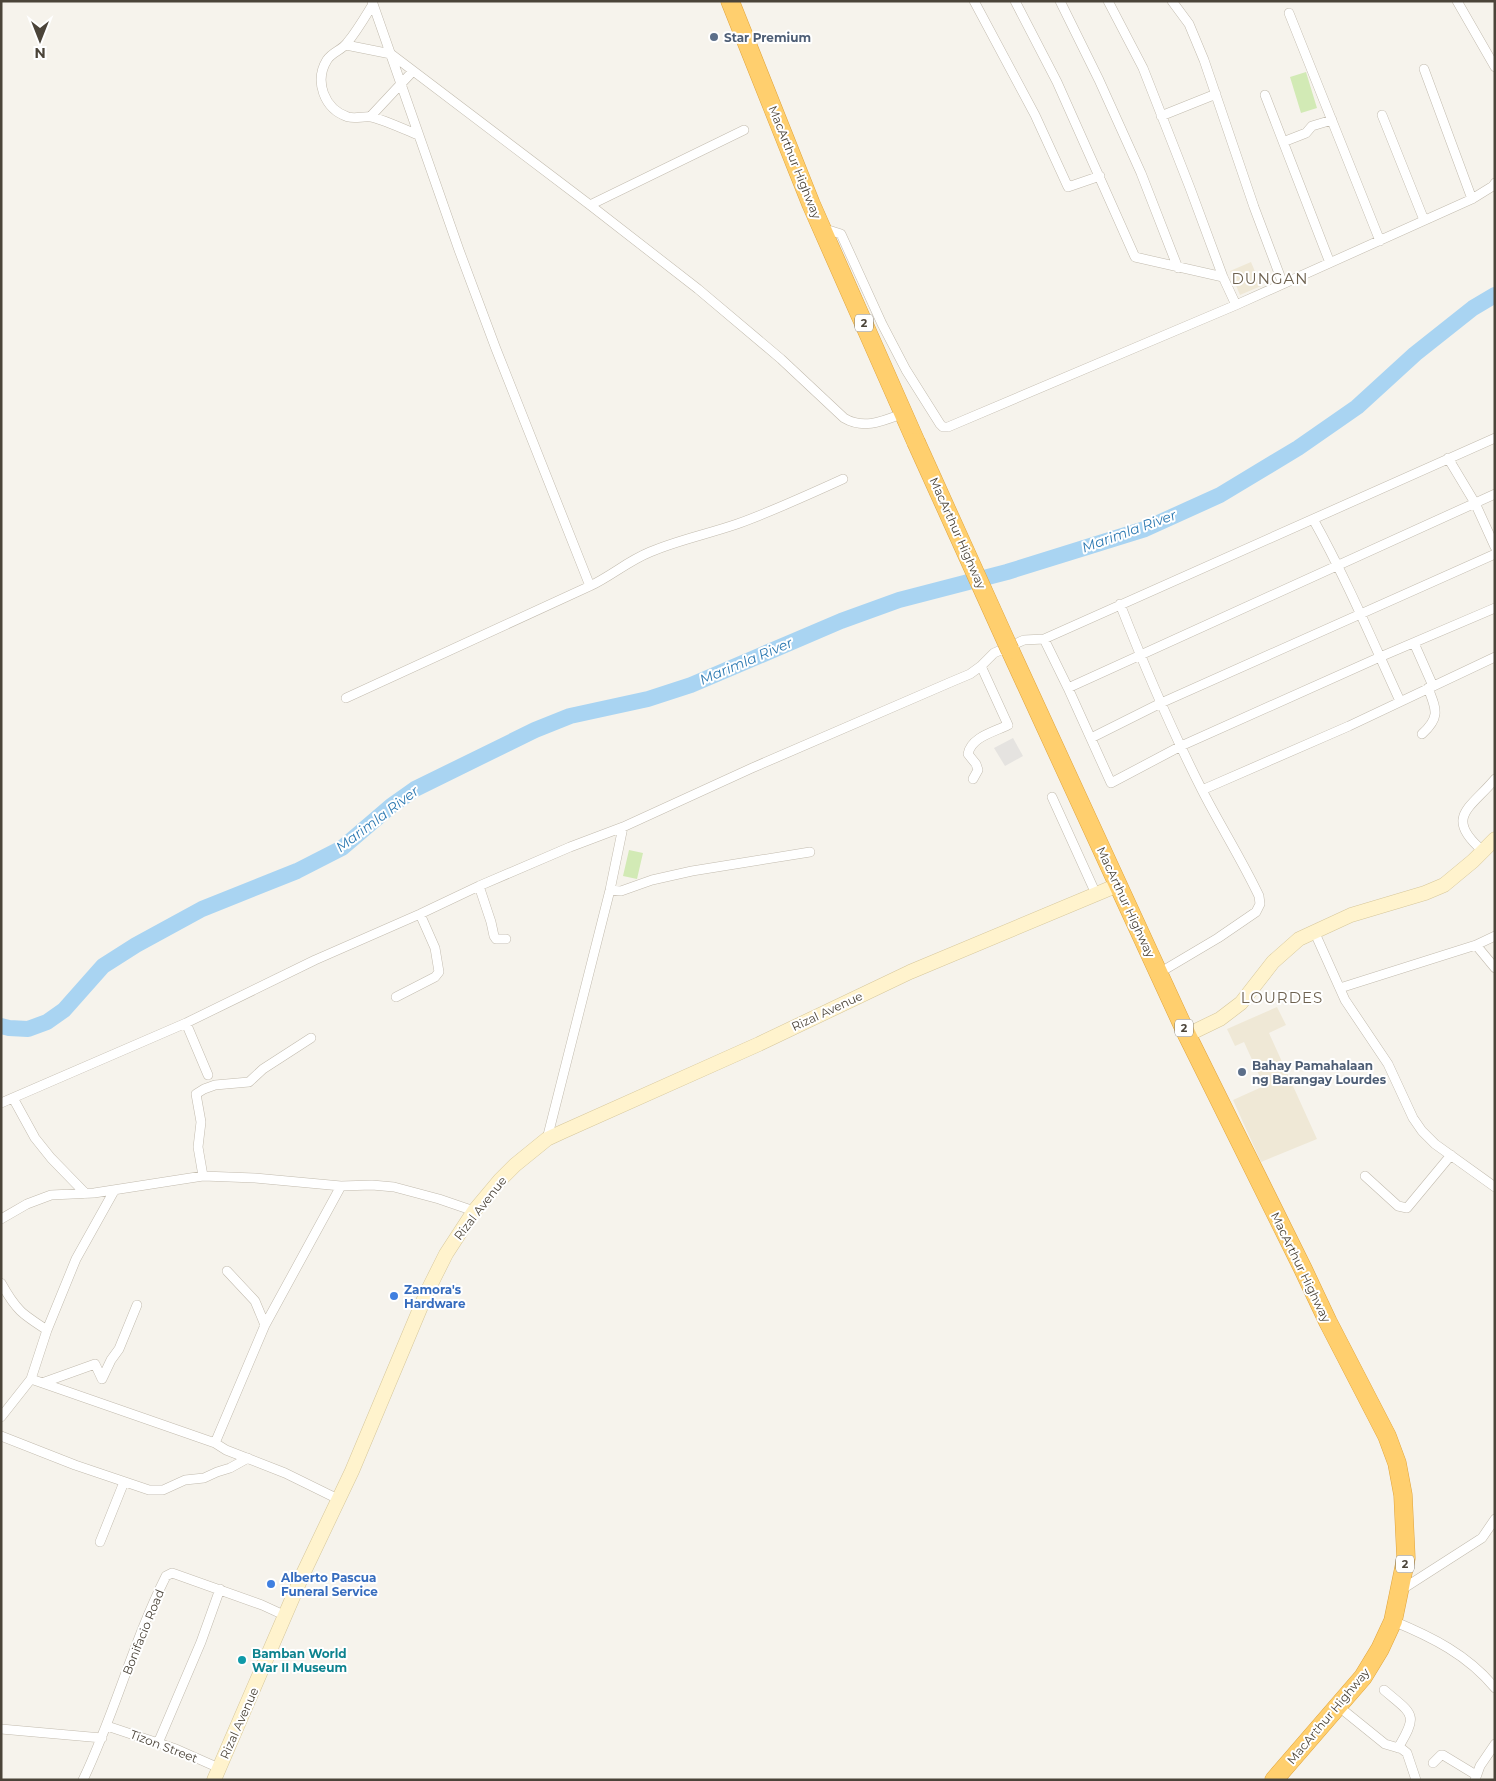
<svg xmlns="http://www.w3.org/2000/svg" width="1496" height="1781" font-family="Montserrat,sans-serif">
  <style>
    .education { fill: #efe8d6 }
    .green { fill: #d2eab5 }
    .parking { fill: #e5e3e0 }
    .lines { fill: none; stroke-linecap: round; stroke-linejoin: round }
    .river { stroke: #a9d4f2; stroke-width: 16 }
    .street-casing { stroke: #c2bbae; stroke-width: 10 }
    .secondary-casing { stroke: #d6c79b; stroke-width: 15 }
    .highway-casing { stroke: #e0a43c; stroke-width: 19 }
    .street { stroke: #fff; stroke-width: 9 }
    .secondary { stroke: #fff3cd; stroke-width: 14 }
    .highway { stroke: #ffcf6e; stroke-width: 18 }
    .highway-bridge-casing { stroke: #e0a43c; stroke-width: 19; stroke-linecap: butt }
    .highway-bridge { stroke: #ffcf6e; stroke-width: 18 }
    .service-dot { fill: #5c6f8a; stroke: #fff; stroke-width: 2 }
    .shop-dot { fill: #3f7fe0; stroke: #fff; stroke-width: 2 }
    .culture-dot { fill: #0f9aa8; stroke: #fff; stroke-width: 2 }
    .labels { text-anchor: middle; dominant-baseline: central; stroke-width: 4; stroke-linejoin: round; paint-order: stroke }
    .shield { fill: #fff; stroke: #817c74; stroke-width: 1 }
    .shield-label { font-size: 11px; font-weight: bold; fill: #4b4439 }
    .service-label { font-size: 12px; font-weight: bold; fill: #4e5e75; stroke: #fff; text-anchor: start }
    .street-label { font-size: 12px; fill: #4b4439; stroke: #fff }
    .shop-label { font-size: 12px; font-weight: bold; fill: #366cbe; stroke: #fff; text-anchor: start }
    .culture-label { font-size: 12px; font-weight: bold; fill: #0d838f; stroke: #fff; text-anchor: start }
    .water-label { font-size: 14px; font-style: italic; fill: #2e7ab2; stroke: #fff }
    .quarter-label { font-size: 15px; letter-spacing: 1px; fill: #6e6250; stroke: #fff }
  </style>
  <rect width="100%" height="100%" fill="#f6f3ec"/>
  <path class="education" d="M 1251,262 L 1261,286 L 1240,295 L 1230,271 Z
    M 1277,1007 L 1286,1025 L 1269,1033 L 1317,1139 L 1261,1162 L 1233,1100 L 1264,1086 L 1244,1042 L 1235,1046 L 1227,1029 Z"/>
  <path class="green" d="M 1306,72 L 1317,108 L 1301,113 L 1290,77 Z
    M 629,850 L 643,853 L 637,879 L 623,876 Z"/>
  <path class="parking" d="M 1013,738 L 1023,756 L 1005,766 L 994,748 Z"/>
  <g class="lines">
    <path class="river" d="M 1,1026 L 9,1028 L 28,1029 L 47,1022 L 64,1010 L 103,966 L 136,945 L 202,909 L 297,871 L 342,848 L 391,806 L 415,789 L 535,730 L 570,716 L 648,699 L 691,685 L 841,621 L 899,600 L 1007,572 L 1145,529 L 1220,495 L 1298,448 L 1357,407 L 1415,354 L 1473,308 L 1495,295"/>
    <g class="street-casing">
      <path id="street" d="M 372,1 L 459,250 L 496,349 L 590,586
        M 974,1 L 1035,115 L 1068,187 L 1100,176
        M 1015,1 L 1057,82 L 1135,257 L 1223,277
        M 1060,1 L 1099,80 L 1141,173 L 1178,268
        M 1108,1 L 1143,68 L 1190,188 L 1223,277 L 1236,305
        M 1172,1 L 1189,24 L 1204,60 L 1254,207 L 1283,284
        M 1457,1 L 1495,67
        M 373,4 C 365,17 357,31 347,43 C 342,50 332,52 327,60 C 314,81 324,109 348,117 C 356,119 363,116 371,117 C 382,119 406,130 418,135
        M 1289,13 L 1380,241
        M 346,45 L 391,54 L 590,205 L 698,289 L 781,359 L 844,418 C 864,430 883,421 904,413
        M 1424,69 L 1472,199
        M 1265,95 L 1330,263
        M 1382,115 L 1424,220
        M 1161,116 L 1216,94
        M 370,117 L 413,71
        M 1283,142 L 1306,133 L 1312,126 L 1332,120
        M 590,205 L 744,130
        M 822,228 L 841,234 L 882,324 L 906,370 L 940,424 L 943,427 L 948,427 L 1236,305 L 1472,199 L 1493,186 L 1495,183
        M 1448,458 L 1475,503 L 1495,547
        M 1313,519 C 1346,578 1372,640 1400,701
        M 1120,604 C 1145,668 1172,731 1203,792 C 1221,827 1242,860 1259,896 L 1260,904 L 1256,912 L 1218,938 L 1159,973
        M 1044,639 L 1068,688 L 1111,783 L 1181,746 L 1380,657 L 1495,608
        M 1414,643 L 1433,686
        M 1068,688 L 1495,494
        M 346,698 L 590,586 C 611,576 628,561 650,552 C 678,540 708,534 737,524 C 773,511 808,495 843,479
        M 1422,734 C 1441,717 1436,709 1428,688
        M 1091,738 L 1161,703 L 1495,554
        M 973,779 L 978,770 L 976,764 L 968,754 C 971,737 994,732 1008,725 L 981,666
        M 1202,790 L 1349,726 L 1495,657
        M 1052,797 L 1096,894
        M 1483,851 C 1443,817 1471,808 1495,779
        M 479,886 L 491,922 L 494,936 L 496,939 L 506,939
        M 610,890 L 621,891 L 652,880 L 692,871 L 810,852
        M 1314,931 L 1345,1000 L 1388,1064 L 1413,1118 L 1422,1131 L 1435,1144 L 1495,1187
        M 1476,945 L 1495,968
        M 1340,988 L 1476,945 L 1495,936
        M 396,997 L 435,977 L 439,972 L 435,948 L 420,914
        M 186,1023 L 208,1075
        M 13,1098 L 35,1138 L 51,1158 L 86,1194
        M 1,1103 L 186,1023 L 315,960 L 420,914 L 479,886 L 570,847 L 623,827 L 752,768 L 951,682 L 970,674 L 981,666 L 994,653 L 1024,640 L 1044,639 L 1495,438
        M 547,1139 L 610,890 L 623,827
        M 203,1176 L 198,1147 L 201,1122 L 196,1094 L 204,1089 L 215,1085 L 249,1082 L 263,1069 L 311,1038
        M 1365,1176 L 1398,1206 L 1407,1208 L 1451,1155
        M 1,1219 L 27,1204 L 51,1195 L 94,1193 L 203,1176 L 255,1178 L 341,1186 L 372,1185 L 394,1187 L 439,1199 L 474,1211
        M 227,1271 L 255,1301 L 265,1325
        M 1,1283 C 16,1310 22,1314 47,1330
        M 31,1379 L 215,1443 L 265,1325 L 341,1186
        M 42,1383 L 95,1364 L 102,1379 L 111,1360 L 119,1349 L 137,1305
        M 1,1417 L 31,1379 L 47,1330 L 76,1259 L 114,1191
        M 1,1436 L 75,1465 L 149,1490 L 163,1490 L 185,1480 L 204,1478 L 217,1472 L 230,1468 L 248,1458
        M 215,1443 L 226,1450 L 285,1473 L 340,1500
        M 100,1542 L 124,1482
        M 1401,1590 L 1482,1538 L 1495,1519
        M 1393,1621 C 1432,1637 1468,1655 1495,1688
        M 1384,1690 C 1413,1715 1419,1713 1398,1748
        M 1338,1706 L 1385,1744 L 1402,1749 L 1407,1753 L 1416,1780
        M 107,1726 L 176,1749 L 219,1768
        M 1,1729 L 102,1738
        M 158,1743 L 201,1642 L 220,1589
        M 1433,1763 L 1441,1755 L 1443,1755 L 1476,1775
        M 83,1780 C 115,1713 133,1642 166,1576 L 172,1573 L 175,1574 L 262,1605 L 286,1616
        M 1475,1780 L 1480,1766 L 1495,1744"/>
    </g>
    <g class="secondary-casing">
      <path id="secondary" d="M 1187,1035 L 1220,1019 L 1241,1003 L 1273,962 L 1299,939 L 1351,915 L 1425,893 L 1444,885 L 1473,861 L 1495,839
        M 214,1780 L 302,1576 L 352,1471 L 427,1292 L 446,1254 L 474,1211 L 500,1180 L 515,1165 L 547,1139 L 562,1132 L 759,1044 L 910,972 L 1118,885"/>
    </g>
    <g class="highway-casing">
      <path id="highway" d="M 730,1 L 811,204 L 916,442
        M 1010,650 L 1187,1035 L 1303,1269 L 1328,1322 L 1387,1436 L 1397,1463 L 1403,1495 L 1406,1558 L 1393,1621 L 1380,1649 L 1363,1677 L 1274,1780"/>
    </g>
    <use href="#street" class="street"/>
    <use href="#secondary" class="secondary"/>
    <use href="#highway" class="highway"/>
    <g class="highway-bridge-casing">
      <path id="highway-bridge" d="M 916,442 L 1010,650"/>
    </g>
    <use href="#highway-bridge" class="highway-bridge"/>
  </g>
  <g class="service-dot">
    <circle cx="714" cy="37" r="5"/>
    <circle cx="1242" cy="1072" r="5"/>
  </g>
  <g class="shop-dot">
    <circle cx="394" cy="1296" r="5"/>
    <circle cx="271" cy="1584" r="5"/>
  </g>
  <circle class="culture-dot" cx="242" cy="1660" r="5"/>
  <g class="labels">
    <g class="shield">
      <rect x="855" y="314.5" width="18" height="17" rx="4"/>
      <rect x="1175" y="1019.5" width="18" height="17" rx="4"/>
      <rect x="1396" y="1555.5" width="18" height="17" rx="4"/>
    </g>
    <g class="shield-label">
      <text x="864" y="323">2</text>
      <text x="1184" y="1028">2</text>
      <text x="1405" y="1564">2</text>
    </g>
    <g class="service-label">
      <text x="724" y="37">Star Premium</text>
      <text x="1252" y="1065">Bahay Pamahalaan<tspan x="1252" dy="14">ng Barangay Lourdes</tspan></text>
    </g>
    <g class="street-label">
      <text transform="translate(795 162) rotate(68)">MacArthur Highway</text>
      <text transform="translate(958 533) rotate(66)">MacArthur Highway</text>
      <text transform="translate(1126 902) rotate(65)">MacArthur Highway</text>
      <text transform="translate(827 1011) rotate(-25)">Rizal Avenue</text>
      <text transform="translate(480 1208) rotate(-52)">Rizal Avenue</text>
      <text transform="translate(1301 1267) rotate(64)">MacArthur Highway</text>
      <text transform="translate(143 1632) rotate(-68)">Bonifacio Road</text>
      <text transform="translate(1328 1716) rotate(-50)">MacArthur Highway</text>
      <text transform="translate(239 1723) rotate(-66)">Rizal Avenue</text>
      <text transform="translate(164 1746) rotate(21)">Tizon Street</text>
    </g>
    <g class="shop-label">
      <text x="404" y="1289">Zamora's<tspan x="404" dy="14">Hardware</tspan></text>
      <text x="281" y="1577">Alberto Pascua<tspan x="281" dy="14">Funeral Service</tspan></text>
    </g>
    <g class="culture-label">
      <text x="252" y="1653">Bamban World<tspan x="252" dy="14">War II Museum</tspan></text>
    </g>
    <g class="water-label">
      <text transform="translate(1129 531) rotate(-20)">Marimla River</text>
      <text transform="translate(746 661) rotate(-23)">Marimla River</text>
      <text transform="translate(377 819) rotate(-37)">Marimla River</text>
    </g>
    <g class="quarter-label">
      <text x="1270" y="278">DUNGAN</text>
      <text x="1282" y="997">LOURDES</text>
    </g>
  </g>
  <rect width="1496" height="1781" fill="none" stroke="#4b4439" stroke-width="5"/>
  <g transform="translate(40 40) rotate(180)" stroke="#ffffff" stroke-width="4" paint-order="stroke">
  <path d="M0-4L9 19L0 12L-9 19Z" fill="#4b4439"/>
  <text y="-8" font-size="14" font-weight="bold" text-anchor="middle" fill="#4b4439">N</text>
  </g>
</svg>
